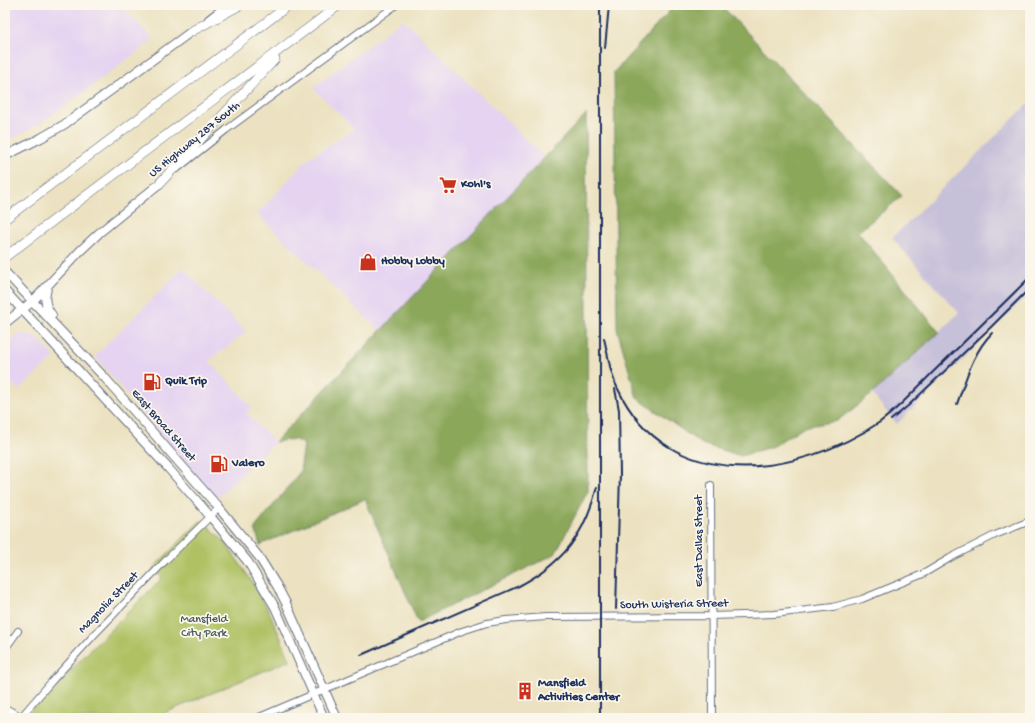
<svg xmlns="http://www.w3.org/2000/svg" width="1035" height="723" font-family="'Gochi Hand',sans-serif">
  <style>
    .built { fill: #e5d3f1 }
    .industrial { fill: #c7c0d9 }
    .green { fill: #afc164; stroke: #657861 }
    .forest { fill: #8ba75a; stroke: #536b5c }
    .lines { fill: none; stroke-linecap: round; stroke-linejoin: round }
    .minor-casing { stroke: #646e81; stroke-width: 8 }
    .major-casing { stroke: #646e81; stroke-width: 10 }
    .highway-casing { stroke: #646e81; stroke-width: 10 }
    .minor { stroke: #fff; stroke-width: 6 }
    .major { stroke: #fff; stroke-width: 8 }
    .highway { stroke: #fff; stroke-width: 9 }
    .rail { stroke: #1b2f5e; stroke-width: 2 }
    .labels { text-anchor: middle; dominant-baseline: central; stroke-width: 3.5; stroke-linejoin: round; paint-order: stroke }
    .street-label { font-size: 12px; fill: #1b2f5e; stroke: #fbf7ec }
    .poi-label { font-size: 12px; font-weight: bold; fill: #1b2f5e; stroke: #fbf7ec; text-anchor: start }
    .park-label { font-size: 12px; fill: #475b60; stroke: #fbf7ec }
  </style>
  <rect width="100%" height="100%" fill="#fbf7ec"/>
  <filter id="ink" filterUnits="userSpaceOnUse"><feTurbulence type="fractalNoise" baseFrequency=".025" numOctaves="2"/><feDisplacementMap in="SourceGraphic" scale="8" xChannelSelector="R" yChannelSelector="G"/><feConvolveMatrix kernelMatrix="1 2 1 2 8 2 1 2 1" color-interpolation-filters="sRGB"/></filter>
  <filter id="wash" filterUnits="userSpaceOnUse"><feTurbulence type="fractalNoise" baseFrequency=".012" numOctaves="4" result="noise"/><feDisplacementMap in="SourceGraphic" scale="16" xChannelSelector="R" yChannelSelector="G"/><feGaussianBlur stdDeviation="0.9" result="paint"/><feColorMatrix in="noise" values="0 0 0 0 0 0 0 0 0 0 0 0 0 0 0 0 0 1.4 0 .05"/><feComposite in="paint" operator="in"/></filter>
  <g filter="url(#wash)">
    <rect width="100%" height="100%" fill="#ece2c1"/>
    <path class="built" d="M 5,5 L 120,5 L 153,39 L 140,50 L 51,116 L 27,131 L 5,141 Z
      M 403,19 L 545,158 L 380,331 L 257,214 L 308,159 L 354,129 L 313,88 Z
      M 183,268 L 246,332 L 209,361 L 252,407 L 246,413 L 275,442 L 217,498 L 167,443 L 95,356 Z
      M 18,334 L 34,335 L 55,357 L 18,390 L 5,375 L 5,345 Z"/>
    <path class="industrial" d="M 1030,104 L 1030,292 L 897,424 L 872,394 L 959,313 L 892,238 L 1027,105 Z"/>
    <path class="green" d="M 200,521 L 207,525 L 224,541 L 251,580 L 269,611 L 290,660 L 153,718 L 23,718 L 162,578 L 153,568 Z"/>
    <path class="forest" d="M 675,5 L 721,5 L 902,196 L 858,232 L 939,332 L 872,394 L 837,421 L 803,427 L 773,446 L 741,456 L 702,444 L 637,398 L 617,329 L 614,72 Z
      M 586,114 L 588,491 L 555,554 L 418,622 L 365,499 L 260,545 L 255,528 L 300,472 L 304,444 L 294,439 L 275,442 Z"/>
  </g>
  <g filter="url(#ink)">
    <g class="lines">
      <g class="minor-casing">
        <path id="minor" d="M 208,19 L 226,5
          M 177,169 L 226,130 L 396,5
          M 711,485 L 712,718
          M 5,649 L 18,631
          M 5,708 L 20,716
          M 20,718 L 52,681 L 94,635 L 167,559 L 219,508
          M 257,718 L 462,631 L 487,623 L 506,620 L 546,617 L 711,616 L 774,614 L 833,607 L 862,599 L 923,574 L 950,558 L 995,535 L 1030,521"/>
      </g>
      <g class="major-casing">
        <path id="major" d="M 5,156 L 41,138 L 65,124 L 192,31
          M 5,272 L 105,378 L 219,508 L 259,557 L 277,586 L 286,603 L 337,718
          M 48,285 C 44,297 44,305 52,315
          M 5,291 L 169,469 L 210,516 L 248,562 L 275,607 L 324,718
          M 5,323 L 33,301 L 80,251 L 99,233 L 159,184"/>
      </g>
      <g class="highway-casing">
        <path id="highway" d="M 192,31 L 240,5
          M 159,184 L 275,59
          M 5,219 L 289,5
          M 5,257 L 339,5"/>
      </g>
      <use href="#minor" class="minor"/>
      <use href="#major" class="major"/>
      <use href="#highway" class="highway"/>
      <path class="rail" d="M 600,5 L 600,718
        M 605,48 L 609,5
        M 604,338 L 611,371
        M 610,366 C 612,374 614,382 618,389 C 668,495 798,478 880,422 C 899,408 916,389 933,372 C 965,341 998,309 1030,277
        M 615,389 L 619,410 L 620,474 L 616,609
        M 957,404 C 966,379 973,352 992,333
        M 891,420 L 909,405 L 991,327 L 1030,288
        M 361,655 L 519,586 C 564,562 584,536 597,487"/>
    </g>
  </g>
  <defs>
    <g id="supermarket-bare" transform="scale(1.38)"><path d="M-6-5.5h2.5l.6 2H6L4.5 2H-2.5L-4.4-4H-6ZM-1.5 3.2a1.3 1.3 0 1 0 .1 0ZM3 3.2a1.3 1.3 0 1 0 .1 0Z" fill="#c8321e" stroke="#fbf7ec" stroke-width="2.5" paint-order="stroke"/></g>
    <g id="shop-bare" transform="scale(1.38)"><path d="M-5-2.5h2.3a2.7 3.5 0 0 1 5.4 0H5L5.5 6h-11ZM-1.5-2.5h3a1.5 2.3 0 0 0-3 0Z" fill="#c8321e" stroke="#fbf7ec" stroke-width="2.5" paint-order="stroke"/></g>
    <g id="fuel-bare" transform="scale(1.38)"><path d="M-5.5-6h7V0h2V4h1.3V-2.5L3-4.5l.8-.8L6-3V5H2.5V1h-1V6h-7ZM-4.2-4.7v3.2H.2V-4.7Z" fill="#c8321e" stroke="#fbf7ec" stroke-width="2.5" paint-order="stroke"/></g>
    <g id="building-bare" transform="scale(1.38)"><path d="M-4-6H4V6H1V3H-1V6H-4ZM-2.5-4.3h1.7v1.8h-1.7ZM.8-4.3h1.7v1.8H.8ZM-2.5-1h1.7V.8h-1.7ZM.8-1h1.7V.8H.8Z" fill="#c8321e" stroke="#fbf7ec" stroke-width="2.5" paint-order="stroke"/></g>
  </defs>
  <g fill-rule="evenodd">
    <use href="#supermarket-bare" x="448" y="185"/>
    <use href="#shop-bare" x="368" y="262"/>
    <use href="#fuel-bare" x="152" y="382"/>
    <use href="#fuel-bare" x="219" y="464"/>
    <use href="#building-bare" x="525" y="691"/>
  </g>
  <g class="labels">
    <g class="street-label">
      <text transform="translate(195 140) rotate(-39)">US Highway 287 South</text>
      <text transform="translate(163 426) rotate(49)">East Broad Street</text>
      <text transform="translate(700 541) rotate(-90)">East Dallas Street</text>
      <text transform="translate(109 603) rotate(-46)">Magnolia Street</text>
      <text transform="translate(674 605) rotate(-1)">South Wisteria Street</text>
    </g>
    <g class="poi-label">
      <text x="461" y="185">Kohl's</text>
      <text x="381" y="262">Hobby Lobby</text>
      <text x="165" y="382">Quik Trip</text>
      <text x="232" y="464">Valero</text>
      <text x="538" y="684">Mansfield<tspan x="538" dy="14">Activities Center</tspan></text>
    </g>
    <g class="park-label">
      <text x="204" y="620">Mansfield<tspan x="204" dy="14">City Park</tspan></text>
    </g>
  </g>
  <rect width="1035" height="723" fill="none" stroke="#fbf7ec" stroke-width="20"/>
</svg>
